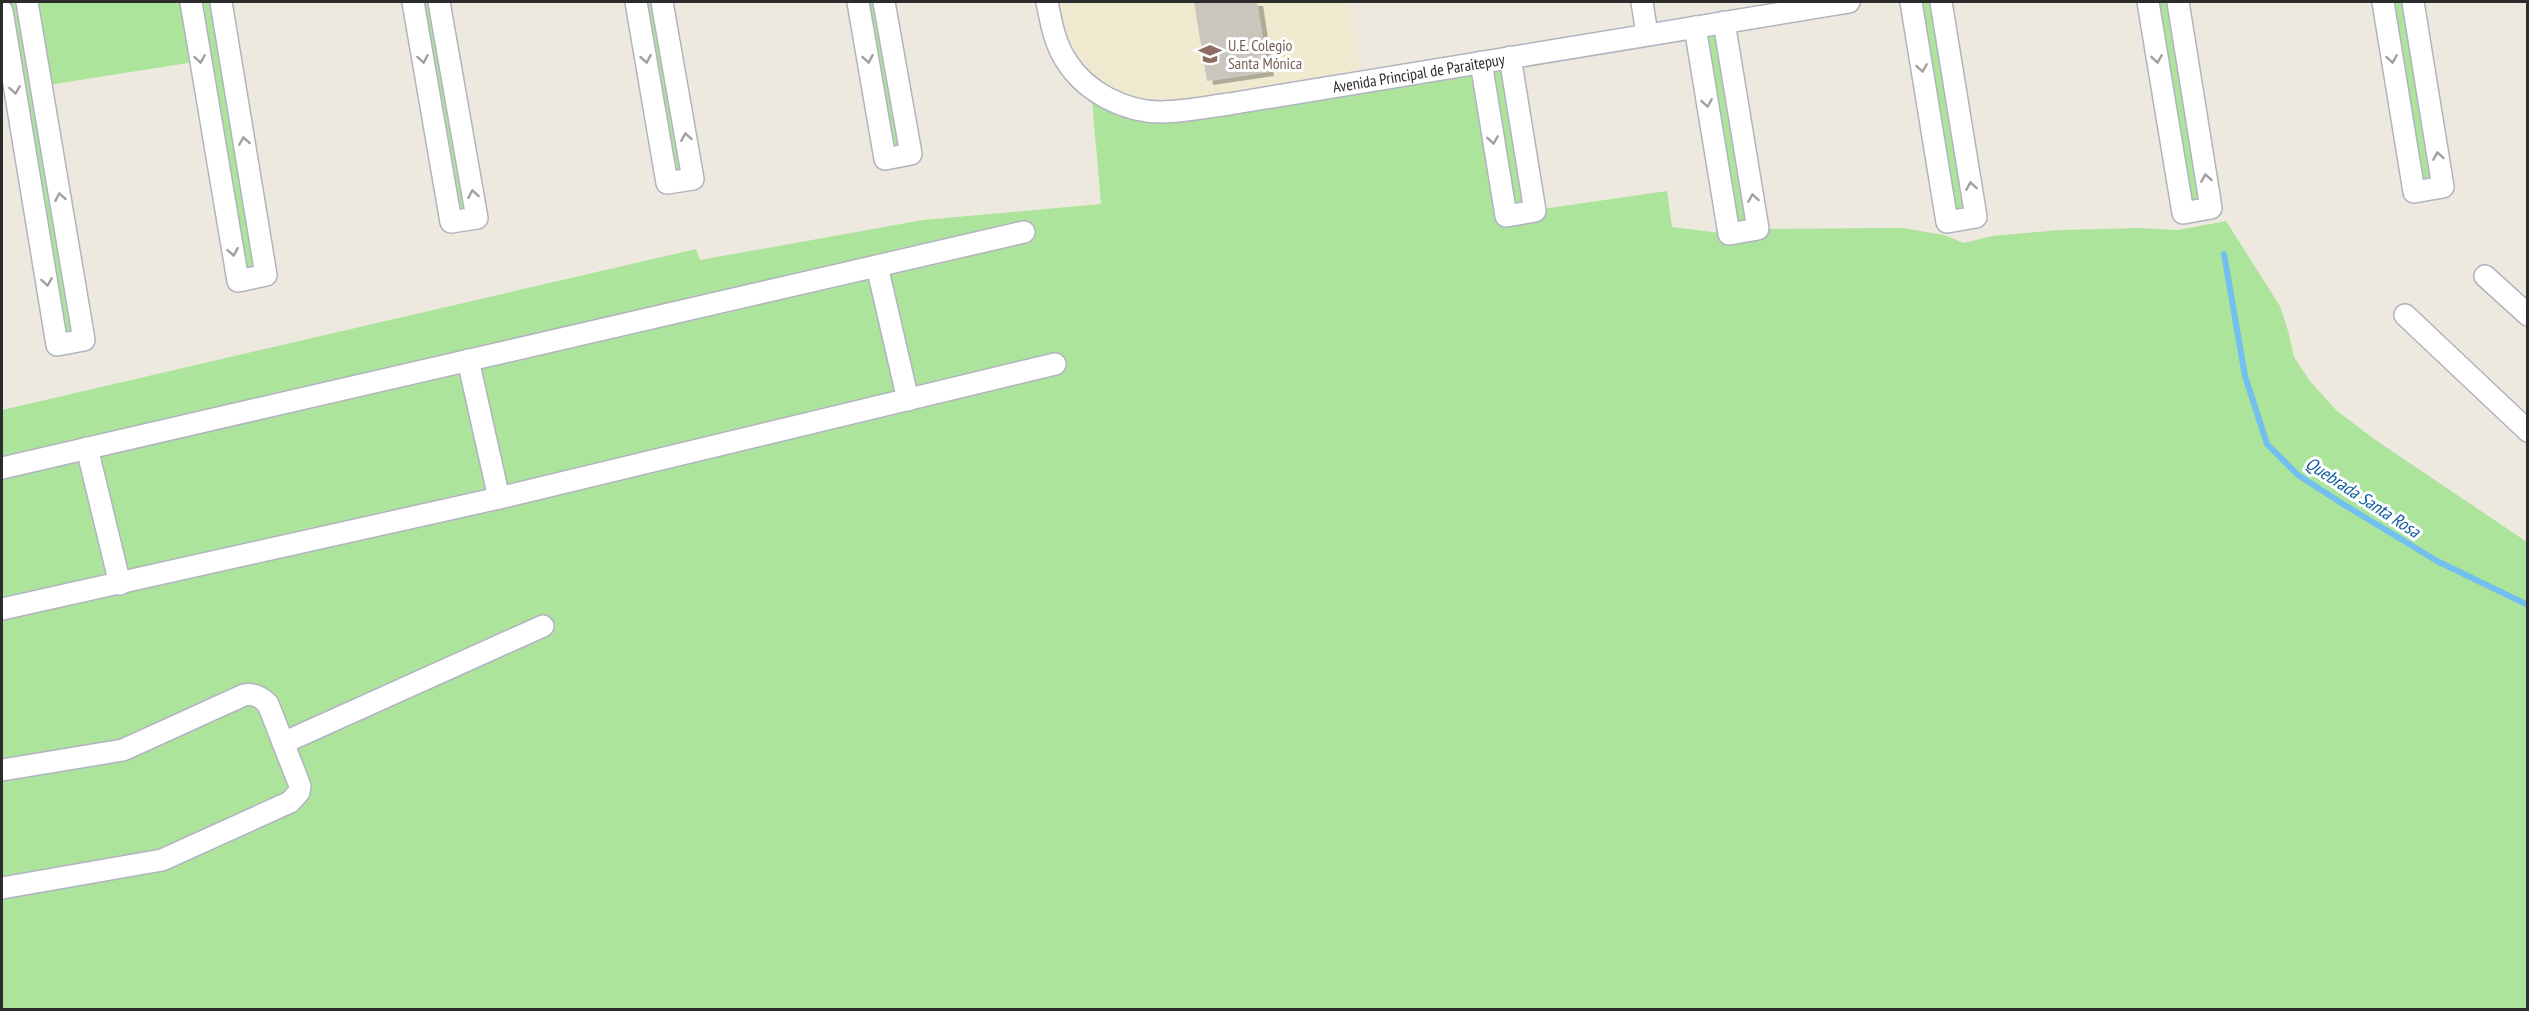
<svg xmlns="http://www.w3.org/2000/svg" width="2529" height="1011" font-family="'PT Sans Narrow',sans-serif">
  <style>
    .education { fill: #efe9cf }
    .green { fill: #ace49c }
    .lines { fill: none; stroke-linecap: round; stroke-linejoin: round }
    .stream { stroke: #72bff0; stroke-width: 6 }
    .building { fill: #c9c7bd; filter: url(#shadow) }
    .minor-casing { stroke: #b2b3c0; stroke-width: 24 }
    .minor { stroke: #fff; stroke-width: 21 }
    .oneway { stroke: #a0a0a0 }
    .labels { text-anchor: middle; dominant-baseline: central; stroke-width: 6; stroke-linejoin: round; paint-order: stroke }
    .education-label { font-size: 16px; fill: #785e54; stroke: #fff; text-anchor: start }
    .street-label { font-size: 16px; fill: #2c2c2c; stroke: #fff }
    .water-label { font-size: 18px; font-style: italic; fill: #0d5ca0; stroke: #fff }
  </style>
  <defs>
    <filter id="shadow"><feDropShadow dx="6" dy="4" stdDeviation="0" flood-color="#0004"/></filter>
  </defs>
  <rect width="100%" height="100%" fill="#eee9df"/>
  <path class="education" d="M 1047,2 L 1349,2 L 1363,82 L 1178,111 L 1091,88 Z"/>
  <path class="green" d="M 2,2 L 221,2 L 266,275 L 238,281 L 201,61 L 42,86 L 84,340 L 57,345 Z
    M 413,2 L 439,2 L 477,218 L 451,222 Z
    M 636,2 L 662,2 L 693,179 L 667,183 Z
    M 858,2 L 884,2 L 911,154 L 885,159 Z
    M 1911,2 L 1941,2 L 1976,217 L 1947,222 Z
    M 2148,2 L 2178,2 L 2211,208 L 2183,213 Z
    M 2383,2 L 2413,2 L 2443,187 L 2414,192 Z
    M 1724,22 L 1758,229 L 1903,228 L 1944,235 L 1964,243 L 1992,236 L 2060,230 L 2140,228 L 2178,230 L 2226,221 L 2280,306 L 2289,334 L 2294,357 L 2310,381 L 2336,410 L 2374,439 L 2527,542 L 2527,1009 L 2,1009 L 2,410 L 696,249 L 700,260 L 923,220 L 1101,204 L 1091,88 L 1141,110 L 1510,57 L 1535,210 L 1667,191 L 1672,227 L 1729,234 L 1695,27 Z"/>
  <g class="lines">
    <path class="stream" d="M 2224,254 L 2245,376 L 2267,444 L 2298,475 L 2343,504 L 2437,561 L 2528,605"/>
  </g>
  <path class="building" d="M 1194,2 L 1257,2 L 1268,72 L 1207,81 Z"/>
  <g class="lines">
    <g class="minor-casing">
      <g id="minor">
        <path d="M 191,2 L 238,281 L 266,275 L 221,2"/>
        <path d="M 413,2 L 451,222 L 477,218 L 439,2"/>
        <path d="M 636,2 L 667,183 L 693,179 L 662,2"/>
        <path d="M 858,2 L 885,159 L 911,154 L 884,2"/>
        <path id="s1" d="M 1047,2 C 1051,22 1055,45 1067,62 C 1086,92 1125,112 1161,112 C 1184,112 1207,107 1229,104 L 1849,2"/>
        <path d="M 1642,2 L 1647,34"/>
        <path d="M 1911,2 L 1947,222 L 1976,217 L 1941,2"/>
        <path d="M 2148,2 L 2183,213 L 2211,208 L 2178,2"/>
        <path d="M 2383,2 L 2414,192 L 2443,187 L 2413,2"/>
        <path d="M 2,11 L 57,345 L 84,340 L 27,2"/>
        <path d="M 1695,27 L 1729,234 L 1758,229 L 1724,22"/>
        <path d="M 1481,62 L 1506,216 L 1535,211 L 1510,57"/>
        <path d="M 877,266 L 908,400"/>
        <path d="M 2485,276 L 2528,315"/>
        <path d="M 2405,315 L 2528,431"/>
        <path d="M 468,360 L 499,498"/>
        <path d="M 87,448 L 120,584"/>
        <path d="M 2,468 L 1024,232"/>
        <path d="M 2,609 L 499,498 L 1055,364"/>
        <path d="M 283,743 L 543,626"/>
        <path d="M 2,770 L 123,750 L 244,695 C 254,693 261,697 268,704 L 300,786 L 299,792 L 290,802 L 162,860 L 2,888"/>
      </g>
    </g>
    <use href="#minor" class="minor"/>
  </g>
  <defs><path id="oneway-chevron" d="M-2-3.5L2.5 0L-2 3.5" fill="none" stroke-width="1.6" stroke-linecap="round" stroke-linejoin="round" transform="scale(1.5)"/></defs>
  <g class="oneway">
    <use href="#oneway-chevron" transform="translate(200 59) rotate(81)"/>
    <use href="#oneway-chevron" transform="translate(423 59) rotate(80)"/>
    <use href="#oneway-chevron" transform="translate(646 59) rotate(80)"/>
    <use href="#oneway-chevron" transform="translate(868 59) rotate(80)"/>
    <use href="#oneway-chevron" transform="translate(2157 59) rotate(81)"/>
    <use href="#oneway-chevron" transform="translate(2392 59) rotate(81)"/>
    <use href="#oneway-chevron" transform="translate(1922 68) rotate(81)"/>
    <use href="#oneway-chevron" transform="translate(15 90) rotate(81)"/>
    <use href="#oneway-chevron" transform="translate(1707 103) rotate(81)"/>
    <use href="#oneway-chevron" transform="translate(686 137) rotate(-100)"/>
    <use href="#oneway-chevron" transform="translate(1493 140) rotate(81)"/>
    <use href="#oneway-chevron" transform="translate(244 141) rotate(-99)"/>
    <use href="#oneway-chevron" transform="translate(2438 156) rotate(-99)"/>
    <use href="#oneway-chevron" transform="translate(2206 178) rotate(-99)"/>
    <use href="#oneway-chevron" transform="translate(1971 186) rotate(-99)"/>
    <use href="#oneway-chevron" transform="translate(473 194) rotate(-100)"/>
    <use href="#oneway-chevron" transform="translate(60 197) rotate(-100)"/>
    <use href="#oneway-chevron" transform="translate(1753 198) rotate(-99)"/>
    <use href="#oneway-chevron" transform="translate(233 252) rotate(80)"/>
    <use href="#oneway-chevron" transform="translate(47 282) rotate(81)"/>
  </g>
  <defs>
    <g id="school-bare" transform="scale(1.8)"><path d="M0-5L7-2L0 1L-7-2ZM-4 1L0 2.5L4 1V4Q0 6-4 4Z" fill="#8d6e63" stroke="#fff" stroke-width="2.5" paint-order="stroke"/></g>
  </defs>
  <g fill-rule="evenodd">
    <use href="#school-bare" x="1210" y="54"/>
  </g>
  <g class="labels">
    <g class="education-label">
      <text x="1228" y="45">U.E. Colegio<tspan x="1228" dy="18">Santa Mónica</tspan></text>
    </g>
    <g class="street-label">
      <text stroke="none"><textPath href="#s1" startOffset="435">Avenida Principal de Paraitepuy</textPath></text>
    </g>
    <g class="water-label">
      <text transform="translate(2363 497) rotate(33)">Quebrada Santa Rosa</text>
    </g>
  </g>
  <rect width="2529" height="1011" fill="none" stroke="#2c2c2c" stroke-width="6"/>
</svg>
